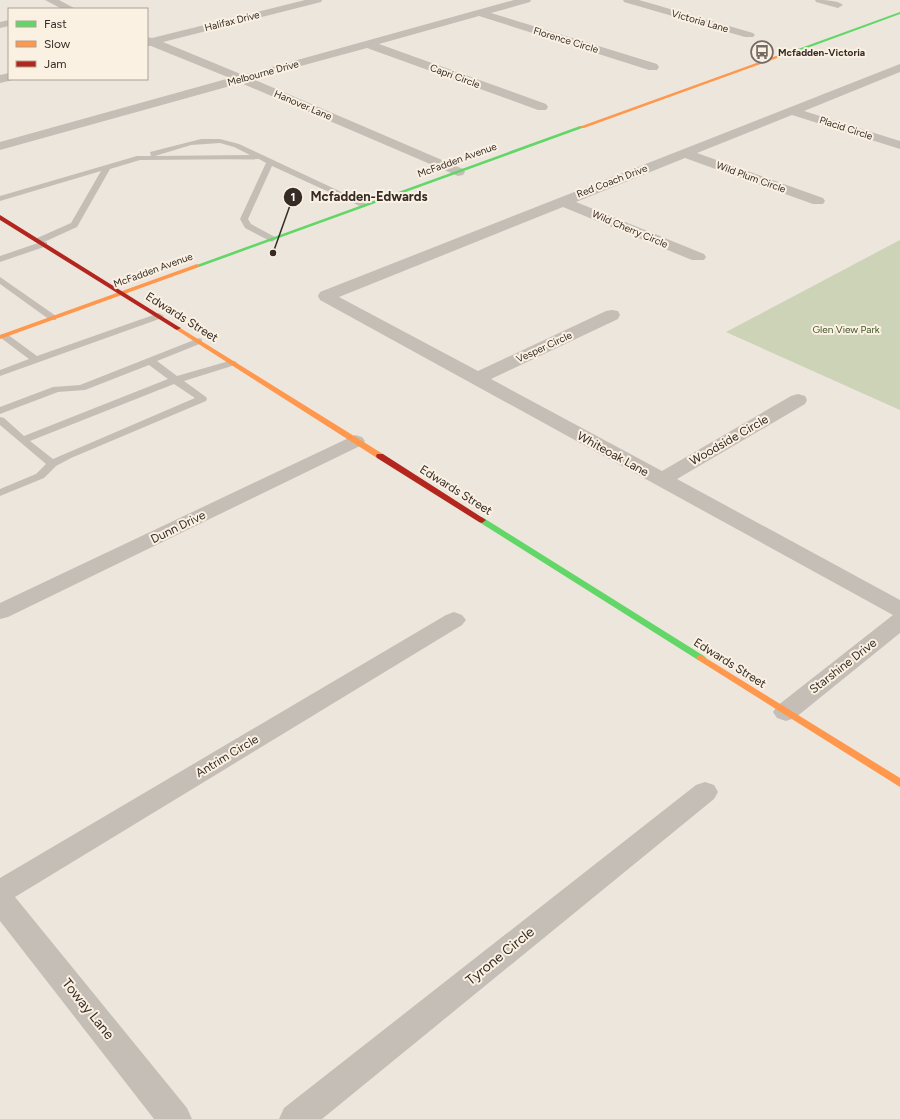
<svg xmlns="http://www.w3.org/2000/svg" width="900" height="1119" font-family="Figtree,sans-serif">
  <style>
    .green { fill: #ccd3b6 }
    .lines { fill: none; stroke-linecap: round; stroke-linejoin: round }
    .lane { fill: #c5beb6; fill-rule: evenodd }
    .street { fill: #c5beb6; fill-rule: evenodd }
    .fast { fill: #63d668; fill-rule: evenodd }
    .slow { fill: #ff974d; fill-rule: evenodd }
    .jam { fill: #b3261e; fill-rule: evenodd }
    .labels { text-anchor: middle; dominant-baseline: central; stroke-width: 4; stroke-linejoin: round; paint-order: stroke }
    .far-street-label { font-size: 10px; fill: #362b25; stroke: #faf1e3 }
    .far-poi-label { font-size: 10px; font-weight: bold; fill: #362b25; stroke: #faf1e3; text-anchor: start }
    .far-park-label { font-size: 10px; fill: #425627; stroke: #faf1e3 }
    .street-label { font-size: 12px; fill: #362b25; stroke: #faf1e3 }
    .near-street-label { font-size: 14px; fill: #362b25; stroke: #faf1e3 }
    .leader { fill: none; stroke: #362b25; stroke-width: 1.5 }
    .callout-dot { fill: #362b25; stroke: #faf1e3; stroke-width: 1.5 }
    .mark-label { font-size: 12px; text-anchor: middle; font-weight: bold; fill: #fff }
    .callout-label { font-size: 13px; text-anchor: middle; font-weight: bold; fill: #362b25; stroke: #faf1e3; stroke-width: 4; stroke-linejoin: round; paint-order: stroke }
  </style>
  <rect width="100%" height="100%" fill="#ede6dd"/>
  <path class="green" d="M 900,240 L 900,410 L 726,332 Z"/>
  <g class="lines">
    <path class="lane" d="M 201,139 L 220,139 L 239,144 L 369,205 L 362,207 L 272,166 L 248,219 L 251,224 L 275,237 L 276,239 L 272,242 L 245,228 L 240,219 L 266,163 L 259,159 L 140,160 L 110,169 L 77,227 L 44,242 L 47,242 L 47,246 L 0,262 L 0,256 L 38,243 L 34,241 L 35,239 L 71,223 L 101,171 L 0,201 L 0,196 L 137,156 L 151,156 L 150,152 ZM 220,143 L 234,147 L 250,155 L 155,156 L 191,145 Z
      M 0,277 L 56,316 L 56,320 L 50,320 L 0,284 Z
      M 159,313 L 164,316 L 162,318 L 0,376 L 0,370 L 29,359 L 1,338 L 1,334 L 7,334 L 37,356 Z
      M 199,338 L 202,339 L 202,343 L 157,361 L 177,376 L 229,361 L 235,361 L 237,363 L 235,365 L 184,381 L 206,397 L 207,399 L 206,401 L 71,458 L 56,466 L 44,478 L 0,496 L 0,489 L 36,474 L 46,464 L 0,425 L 0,417 L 4,418 L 24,436 L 168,379 L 149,365 L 85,390 L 58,392 L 0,414 L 0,407 L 53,387 L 80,385 ZM 174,384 L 195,398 L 53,459 L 30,441 Z"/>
    <path class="street" d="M 45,0 L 59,0 L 76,9 L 62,9 Z
      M 305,0 L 322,0 L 321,2 L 163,42 L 243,75 L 514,0 L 531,0 L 530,2 L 491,13 L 657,64 L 659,67 L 657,70 L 649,70 L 479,16 L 379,44 L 546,104 L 548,107 L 546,110 L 538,110 L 367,48 L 253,79 L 463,169 L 465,172 L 463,175 L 458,176 L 241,83 L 0,150 L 0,142 L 230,78 L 151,46 L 147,46 L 147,37 L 152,38 Z
      M 623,0 L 639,0 L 753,33 L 755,35 L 753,37 L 745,37 L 624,2 Z
      M 815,0 C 824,0 837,0 843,5 L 838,8 L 816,2 Z
      M 9,20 L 9,26 L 0,28 L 0,22 Z
      M 900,64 L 900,72 L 804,111 L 900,141 L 900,149 L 792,115 L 697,153 L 823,198 L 825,201 L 823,204 L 813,204 L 685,158 L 576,202 L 704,254 L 706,257 L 704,260 L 692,260 L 563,207 L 339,297 L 478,371 L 606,311 L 612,310 L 618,311 L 620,315 L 618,319 L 491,379 L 662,471 L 791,396 L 798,394 L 805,396 L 807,400 L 805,404 L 677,479 L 900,600 L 900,633 L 795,718 L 786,721 L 777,718 L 773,712 L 777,706 L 893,615 L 320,300 L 318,296 L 320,292 Z
      M 9,73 L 9,79 L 13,80 L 0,83 L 0,75 Z
      M 355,435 L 362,437 L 365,441 L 362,445 L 8,617 L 0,619 L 0,603 Z
      M 454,612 L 462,615 L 466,620 L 462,625 L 15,897 L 187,1108 L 192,1119 L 154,1119 L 0,921 L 0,878 L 446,615 Z
      M 705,782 L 714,785 L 718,792 L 714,799 L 322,1119 L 279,1119 L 284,1108 L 696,785 Z"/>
    <path class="fast" d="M 900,12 L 900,14 L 791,54 L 787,53 Z
      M 580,126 L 585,127 L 199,267 L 194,266 Z
      M 482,517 L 704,656 L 706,658 L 704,660 L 698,660 L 479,522 L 478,520 Z"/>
    <path class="slow" d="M 787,52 L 791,53 L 584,128 L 579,127 Z
      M 197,264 L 200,266 L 199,267 L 0,339 L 0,335 Z
      M 177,326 L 383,454 L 384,456 L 380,458 L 377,458 L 175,329 L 173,328 Z
      M 701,655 L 900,778 L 900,787 L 698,660 L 696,658 L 698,656 Z"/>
    <path class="jam" d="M 0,215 L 179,327 L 181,328 L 177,330 L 175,329 L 0,220 Z
      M 377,454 L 383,454 L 486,520 L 482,523 L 479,522 L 377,458 L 376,456 Z"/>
  </g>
  <defs>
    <g id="bus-ring" transform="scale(1.15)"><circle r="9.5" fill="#faf1e3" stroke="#766c65" stroke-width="1.5"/><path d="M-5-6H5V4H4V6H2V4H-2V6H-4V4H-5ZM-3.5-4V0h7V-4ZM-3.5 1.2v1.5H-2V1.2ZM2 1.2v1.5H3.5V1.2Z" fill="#766c65"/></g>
  </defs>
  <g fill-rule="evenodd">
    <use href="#bus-ring" x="762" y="52"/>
  </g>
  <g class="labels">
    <g class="far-street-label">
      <text transform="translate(232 21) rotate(-14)">Halifax Drive</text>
      <text transform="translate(700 21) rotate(16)">Victoria Lane</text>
      <text transform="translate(566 40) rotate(17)">Florence Circle</text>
      <text transform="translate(263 73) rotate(-15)">Melbourne Drive</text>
      <text transform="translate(455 76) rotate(20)">Capri Circle</text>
      <text transform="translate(303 105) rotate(23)">Hanover Lane</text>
      <text transform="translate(846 128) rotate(18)">Placid Circle</text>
      <text transform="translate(457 160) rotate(-20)">McFadden Avenue</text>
      <text transform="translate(751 177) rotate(20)">Wild Plum Circle</text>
      <text transform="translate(612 181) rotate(-21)">Red Coach Drive</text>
      <text transform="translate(630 229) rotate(23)">Wild Cherry Circle</text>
      <text transform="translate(153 270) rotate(-20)">McFadden Avenue</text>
      <text transform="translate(544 347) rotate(-25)">Vesper Circle</text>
    </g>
    <g class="far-poi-label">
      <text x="778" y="52">Mcfadden-Victoria</text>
    </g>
    <g class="far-park-label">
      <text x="846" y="329">Glen View Park</text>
    </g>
    <g class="street-label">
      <text transform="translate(182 317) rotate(32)">Edwards Street</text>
      <text transform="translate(729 440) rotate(-30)">Woodside Circle</text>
      <text transform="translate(613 454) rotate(29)">Whiteoak Lane</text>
      <text transform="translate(456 490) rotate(32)">Edwards Street</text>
      <text transform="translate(178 527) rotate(-26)">Dunn Drive</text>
      <text transform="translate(730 663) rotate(32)">Edwards Street</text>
      <text transform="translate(843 666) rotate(-38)">Starshine Drive</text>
      <text transform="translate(227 756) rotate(-31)">Antrim Circle</text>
    </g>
    <g class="near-street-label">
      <text transform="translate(500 956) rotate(-39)">Tyrone Circle</text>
      <text transform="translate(88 1009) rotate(51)">Toway Lane</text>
    </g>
  </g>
  <path class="leader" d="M273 253L293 197"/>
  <g class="callout-dot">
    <circle cx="273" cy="253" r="4"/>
    <circle cx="293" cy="197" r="10"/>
  </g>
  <g class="mark-label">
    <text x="293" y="201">1</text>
  </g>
  <g class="callout-label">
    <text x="369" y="201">Mcfadden-Edwards</text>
  </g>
  <rect x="8" y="8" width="140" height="72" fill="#faf1e3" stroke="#aca297"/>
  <rect x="16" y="21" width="20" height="6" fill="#63d668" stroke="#aca297"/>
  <text x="44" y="28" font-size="12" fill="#362b25">Fast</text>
  <rect x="16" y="41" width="20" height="6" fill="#ff974d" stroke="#aca297"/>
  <text x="44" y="48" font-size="12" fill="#362b25">Slow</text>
  <rect x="16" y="61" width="20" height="6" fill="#b3261e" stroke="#aca297"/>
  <text x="44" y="68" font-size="12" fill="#362b25">Jam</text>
</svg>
